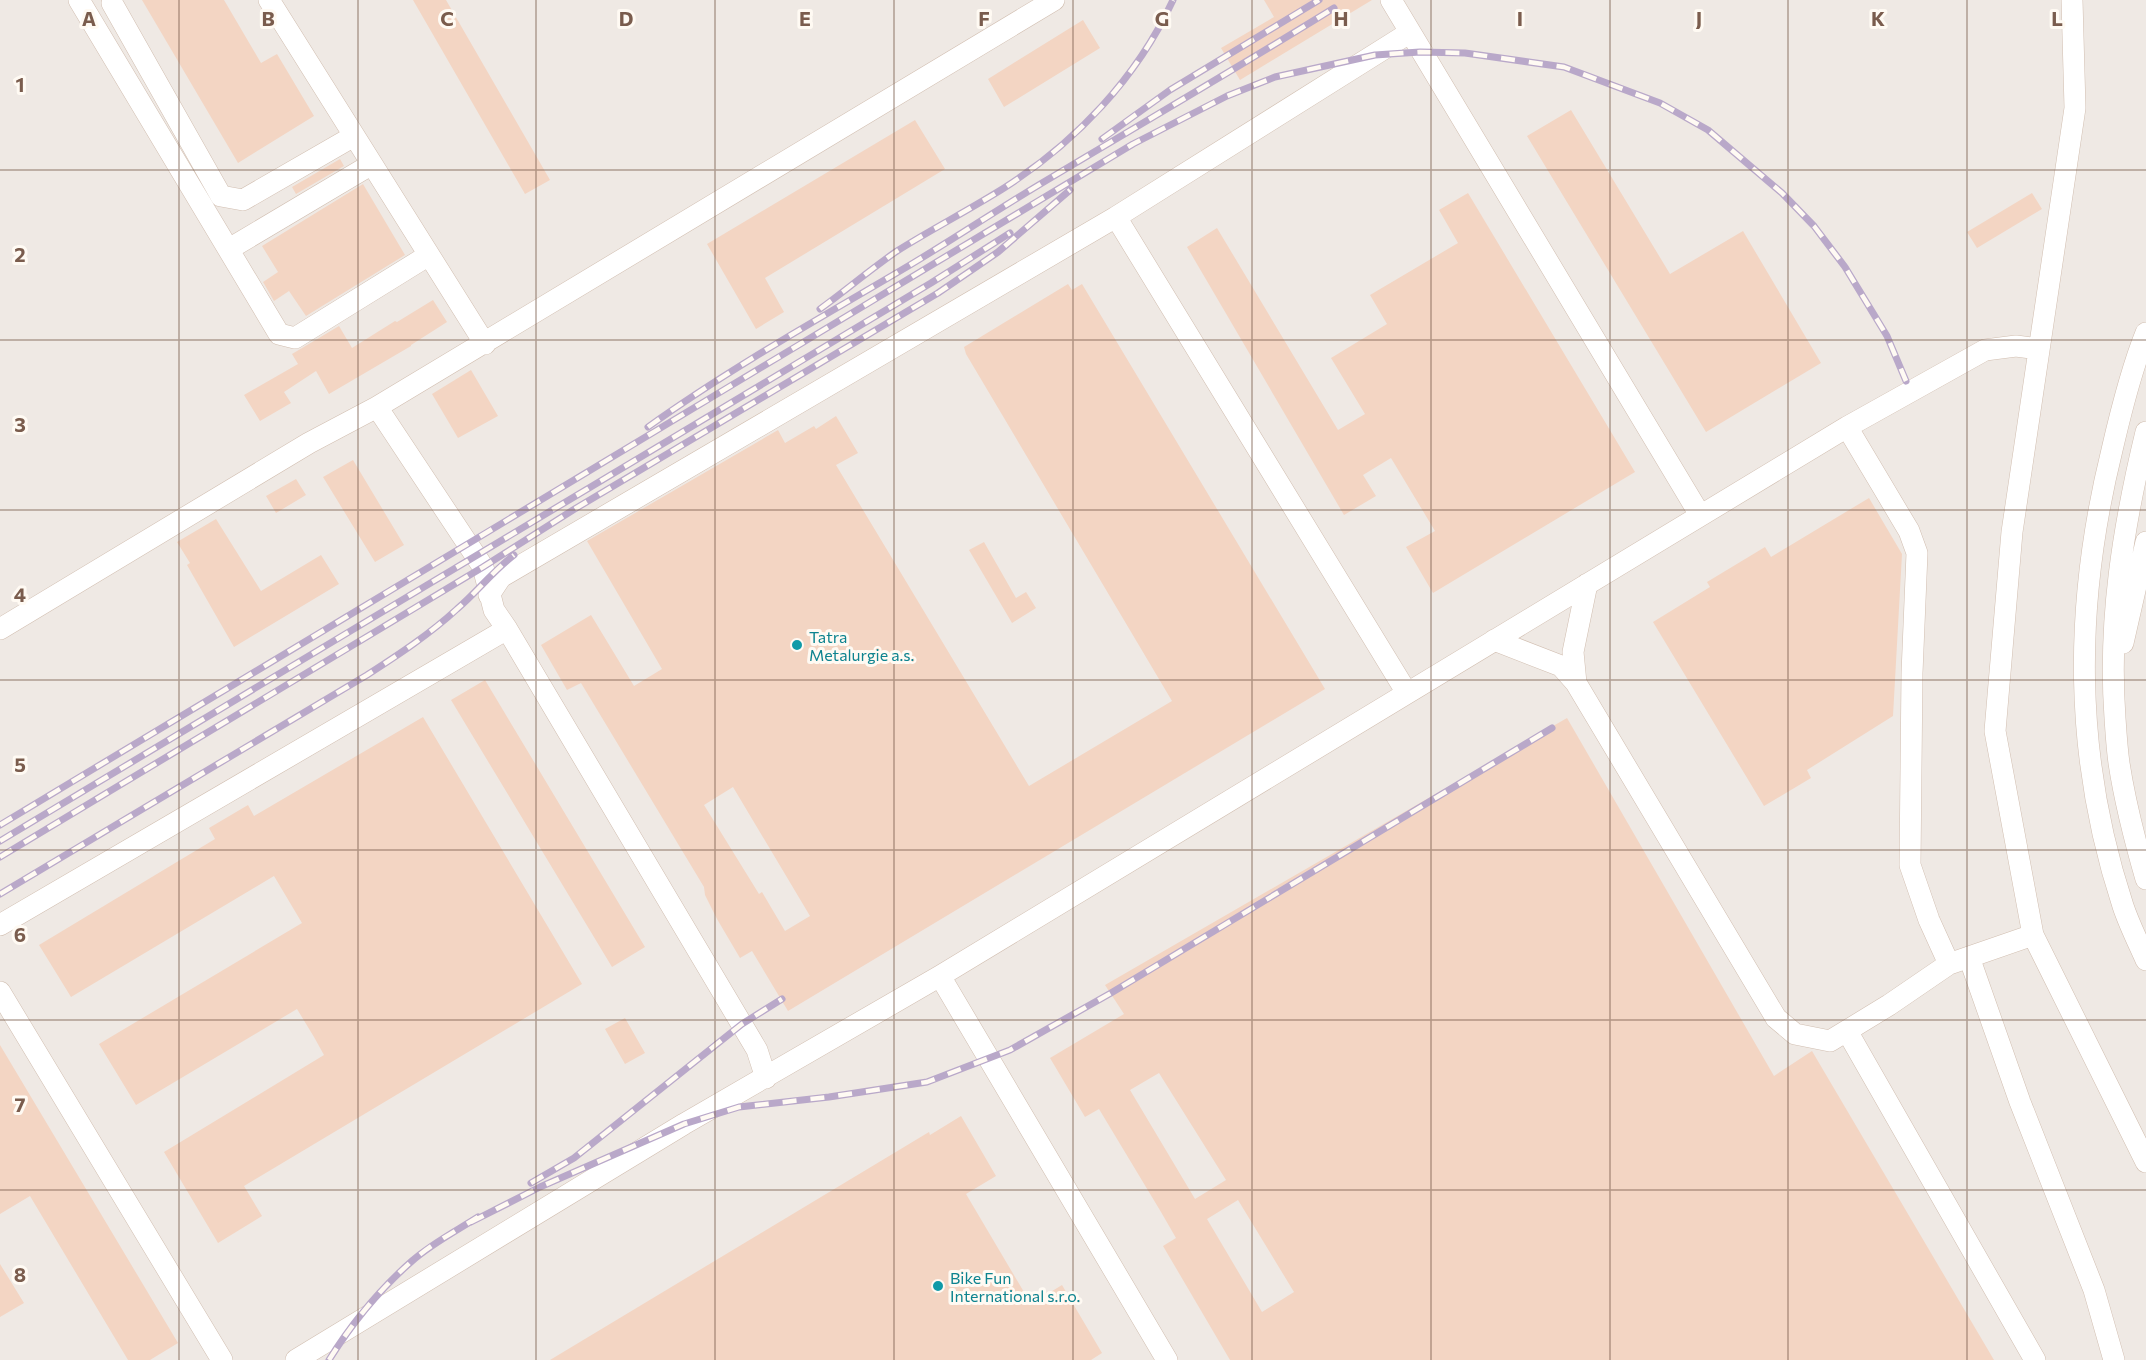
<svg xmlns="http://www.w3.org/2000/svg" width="2146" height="1360" font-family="Commissioner,sans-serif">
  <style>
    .industrial { fill: #efe9e4 }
    .building { fill: #f3d5c3; fill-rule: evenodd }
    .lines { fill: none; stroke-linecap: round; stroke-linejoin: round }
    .minor-casing { stroke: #d1beb0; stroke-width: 22 }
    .minor { stroke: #fff; stroke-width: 21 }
    .rail-casing { stroke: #b9a8c9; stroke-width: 7 }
    .rail { stroke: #fffaf3; stroke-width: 4.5; stroke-dasharray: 14; stroke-linecap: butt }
    .grid { fill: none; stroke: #7a5c4d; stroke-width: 1.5; stroke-opacity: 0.55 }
    .culture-dot { fill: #0f9aa8; stroke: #fffaf3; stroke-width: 2 }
    .labels { text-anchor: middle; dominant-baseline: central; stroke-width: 6; stroke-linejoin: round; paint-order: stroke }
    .culture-label { font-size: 16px; fill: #0d838f; stroke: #fffaf3; text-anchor: start }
    .grid-label { font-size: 20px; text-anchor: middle; font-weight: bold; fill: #7a5c4d; stroke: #fffaf3; stroke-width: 6; stroke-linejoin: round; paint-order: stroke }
  </style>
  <rect width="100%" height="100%" fill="#fdf6ec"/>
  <path class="industrial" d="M 0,0 L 2146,0 L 2146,1360 L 0,1360 Z"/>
  <path class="building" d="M 142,0 L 224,0 L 261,63 L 277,54 L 314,116 L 238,163 Z
    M 413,0 L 446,0 L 550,180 L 525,194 Z
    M 1264,0 L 1372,0 L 1240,80 L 1221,48 L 1274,17 Z
    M 1083,20 L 1100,48 L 1004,107 L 988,79 Z
    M 1571,110 L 1670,274 L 1743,231 L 1821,363 L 1706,432 L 1527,136 Z
    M 915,120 L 945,169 L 765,278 L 784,312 L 756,329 L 707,244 Z
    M 340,159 L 344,166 L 296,194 L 292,187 Z
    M 363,184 L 405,255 L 306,316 L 289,291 L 274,301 L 263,282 L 278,272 L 262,246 Z
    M 1468,193 L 1635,472 L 1433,593 L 1406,547 L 1435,531 L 1391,458 L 1363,475 L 1376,496 L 1344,515 L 1187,247 L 1217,228 L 1338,430 L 1365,414 L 1331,358 L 1387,324 L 1370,295 L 1458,243 L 1439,210 Z
    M 2032,193 L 2042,209 L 1977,248 L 1967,232 Z
    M 1068,284 L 1072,290 L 1082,284 L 1325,689 L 788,1011 L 752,951 L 740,958 L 717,919 L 705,895 L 704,887 L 581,683 L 567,690 L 541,645 L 591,615 L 634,686 L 662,669 L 587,541 L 778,430 L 785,443 L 814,426 L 816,429 L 836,416 L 858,453 L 836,465 L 1029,786 L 1172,701 L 966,354 L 964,347 ZM 733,787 L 810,916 L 785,931 L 762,892 L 759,894 L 704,805 Z
    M 433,300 L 447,322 L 411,345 L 411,346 L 329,394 L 316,371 L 284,392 L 291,403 L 260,421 L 244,395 L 298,364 L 292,354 L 339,326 L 352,348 L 395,321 L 397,322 Z
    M 471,370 L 498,416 L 458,438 L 432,394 Z
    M 353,460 L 404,545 L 375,562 L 323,477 Z
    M 296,479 L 306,495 L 276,513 L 266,496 Z
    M 1869,498 L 1902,554 L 1893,716 L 1807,770 L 1811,778 L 1764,806 L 1653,622 L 1710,587 L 1707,582 L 1765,547 L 1771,557 Z
    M 216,519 L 261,591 L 321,555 L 339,584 L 234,647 L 187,565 L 190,563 L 177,542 Z
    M 984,542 L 1016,598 L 1026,592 L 1036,608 L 1012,623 L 969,550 Z
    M 485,680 L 645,947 L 612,967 L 451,700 Z
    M 423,717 L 582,984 L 244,1186 L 262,1216 L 218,1243 L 164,1152 L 324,1055 L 314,1037 L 297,1009 L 136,1105 L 99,1044 L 302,923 L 274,876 L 71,997 L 39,945 L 215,839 L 209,828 L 248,805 L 254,816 Z
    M 1567,718 L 1774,1076 L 1812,1051 L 1994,1360 L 1230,1360 L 1163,1246 L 1176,1238 L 1161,1212 L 1099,1109 L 1085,1117 L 1050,1058 L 1124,1014 L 1105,985 ZM 1159,1073 L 1226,1180 L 1195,1199 L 1130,1090 ZM 1238,1200 L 1294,1292 L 1262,1312 L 1207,1219 Z
    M 625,1018 L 645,1053 L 625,1064 L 605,1029 Z
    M 0,1045 L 178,1343 L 150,1360 L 128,1360 L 30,1196 L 0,1214 Z
    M 961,1116 L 996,1176 L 966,1194 L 1031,1304 L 1062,1285 L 1102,1353 L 1091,1360 L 550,1360 L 929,1132 L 930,1135 Z
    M 0,1264 L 24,1303 L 0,1317 Z"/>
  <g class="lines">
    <g class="minor-casing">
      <path id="minor" d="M 79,0 L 279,334 L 295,338 L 429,255
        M 269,0 L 485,344
        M 1391,0 L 1700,515
        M 2072,0 L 2075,108 L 2012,532 L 1995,731 L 2033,935 L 2146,1162
        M 112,3 L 221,196 L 243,200 L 354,136
        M 229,249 L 372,164
        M 2146,333 C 2131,370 2121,411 2112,450 C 2074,604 2073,754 2123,906 C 2129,924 2138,942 2146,960
        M 1847,427 L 1909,531 L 1917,553 L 1912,673 L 1910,865 L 1929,920 L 1949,964
        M 2146,432 C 2123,527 2108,621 2115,718 C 2116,733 2117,749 2119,763 C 2125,803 2135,841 2146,879
        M 1587,584 L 1573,652 L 1576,683 L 1776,1018 L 1795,1034 L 1830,1041 L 1889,1005 L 1949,964 L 2033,935
        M 489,595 L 501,577 L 1116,217
        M 0,629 L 309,443 L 377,407
        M 1494,640 L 1561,666 L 1576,683
        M 2123,643 L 2146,542
        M 1407,693 L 1116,217 L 1409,33
        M 0,925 L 507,629
        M 1969,957 L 2020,1102 L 2094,1290 L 2114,1360
        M 940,976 L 1167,1360
        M 0,992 L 222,1360
        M 1847,1031 L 2035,1360
        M 766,1078 L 757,1050 L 507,629 L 494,610 L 483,567 L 377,407 L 1054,0
        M 296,1360 L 684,1124 L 940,976 L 1847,427 L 1985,350 L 2016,346 L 2039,349"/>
    </g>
    <use href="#minor" class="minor"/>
    <g class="rail-casing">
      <path id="rail" d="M 1102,139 L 1170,90 L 1319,0
        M 820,309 C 846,290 871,269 897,251 C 932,229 969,210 1004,188 C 1076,142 1137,78 1173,0
        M 648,427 C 732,367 822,317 910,265 C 955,238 997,210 1042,183 C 1139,125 1237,68 1334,8
        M 0,825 L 1133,144 L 1227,96 L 1275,77 L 1375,55 L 1420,52 L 1465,53 L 1564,67 L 1660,103 L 1708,130 L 1782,193 L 1814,226 L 1845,267 L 1887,336 L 1906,381
        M 0,841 L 931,283 L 1010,233
        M 0,857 L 483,567 L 573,510 L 938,293 L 998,252 L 1070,190
        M 0,894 L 367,675 C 398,655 430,634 457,609 C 477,592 493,571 514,555
        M 531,1183 L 574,1158 L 742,1024 L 782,999
        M 471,1222 L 540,1187 L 684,1124 L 739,1107 L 829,1097 L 927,1082 L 1010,1050 L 1111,993 L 1552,728
        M 329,1360 C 352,1323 379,1290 412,1261 C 431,1244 456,1231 478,1217"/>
    </g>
    <use href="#rail" class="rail"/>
  </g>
  <path class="grid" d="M 179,0 L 179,1360M 358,0 L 358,1360M 536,0 L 536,1360M 715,0 L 715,1360M 894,0 L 894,1360M 1073,0 L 1073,1360M 1252,0 L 1252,1360M 1431,0 L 1431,1360M 1610,0 L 1610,1360M 1788,0 L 1788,1360M 1967,0 L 1967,1360M 0,170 L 2146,170M 0,340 L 2146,340M 0,510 L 2146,510M 0,680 L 2146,680M 0,850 L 2146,850M 0,1020 L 2146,1020M 0,1190 L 2146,1190"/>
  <g class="culture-dot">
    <circle cx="797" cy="645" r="6"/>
    <circle cx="938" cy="1286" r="6"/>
  </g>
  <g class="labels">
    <g class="culture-label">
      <text x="809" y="636">Tatra<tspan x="809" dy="18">Metalurgie a.s.</tspan></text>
      <text x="950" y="1277">Bike Fun<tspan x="950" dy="18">International s.r.o.</tspan></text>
    </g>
  </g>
  <g class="grid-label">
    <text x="89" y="26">A</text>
    <text x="268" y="26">B</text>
    <text x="447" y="26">C</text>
    <text x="626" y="26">D</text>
    <text x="805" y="26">E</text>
    <text x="984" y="26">F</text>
    <text x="1162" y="26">G</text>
    <text x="1341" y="26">H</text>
    <text x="1520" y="26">I</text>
    <text x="1699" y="26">J</text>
    <text x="1878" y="26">K</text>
    <text x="2057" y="26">L</text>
    <text x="20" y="92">1</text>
    <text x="20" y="262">2</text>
    <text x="20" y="432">3</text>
    <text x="20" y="602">4</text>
    <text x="20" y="772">5</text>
    <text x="20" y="942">6</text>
    <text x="20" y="1112">7</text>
    <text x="20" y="1282">8</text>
  </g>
</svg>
